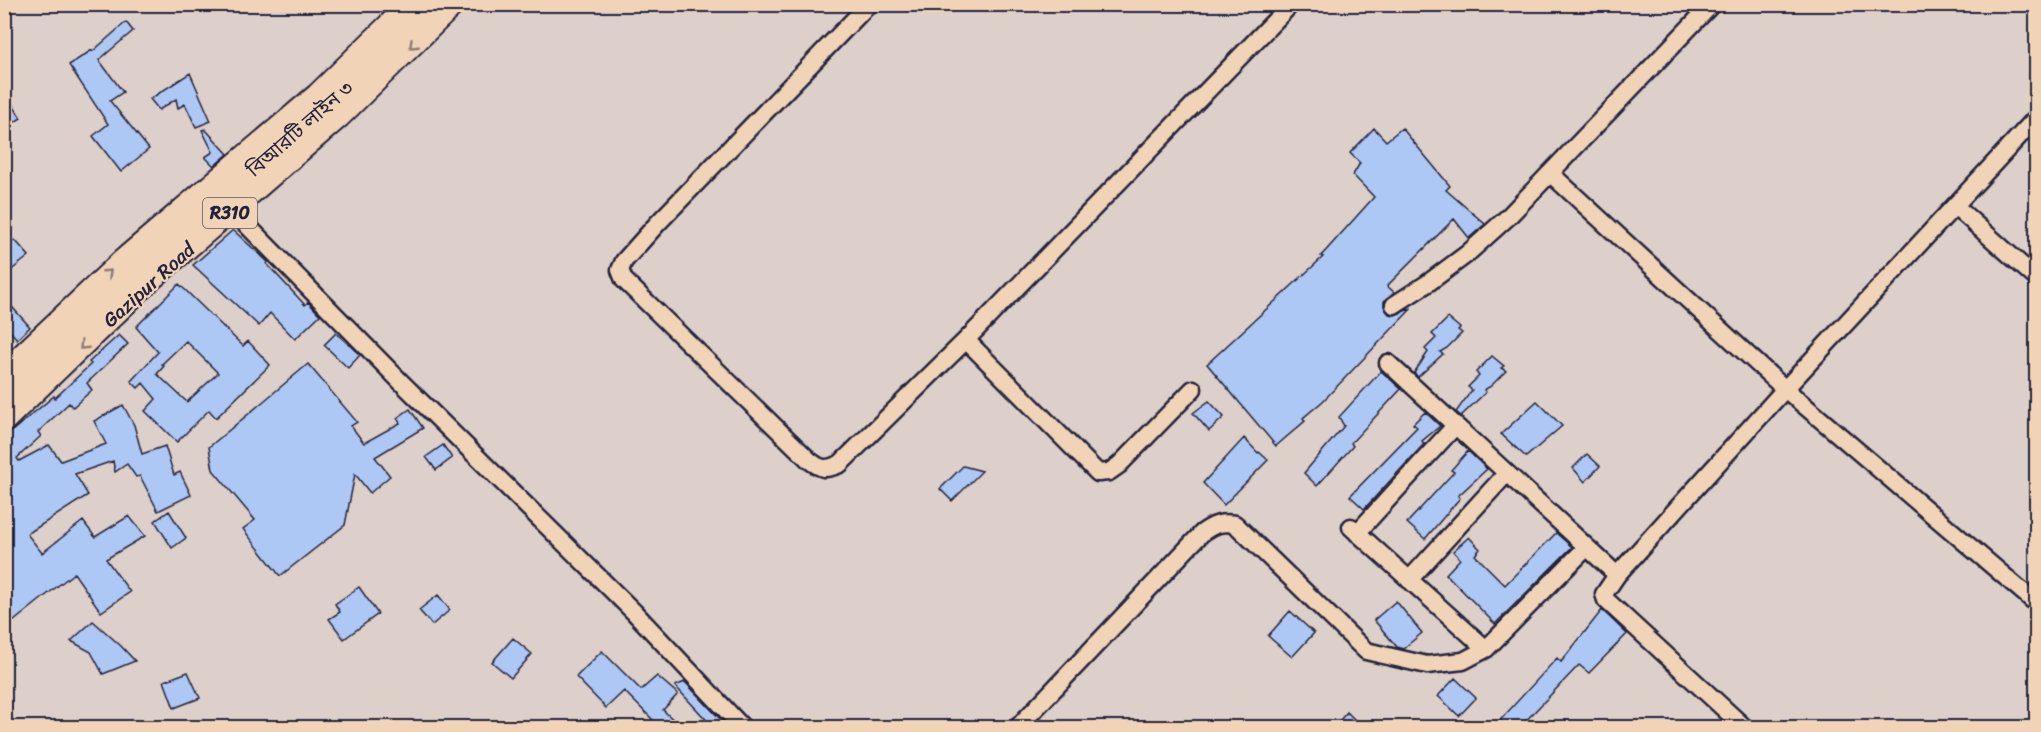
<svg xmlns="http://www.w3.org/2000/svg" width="2041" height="732" font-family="Sriracha,'Noto Sans Bengali',sans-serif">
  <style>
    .building { fill: #adc8f5; stroke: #22223b; stroke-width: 1.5; fill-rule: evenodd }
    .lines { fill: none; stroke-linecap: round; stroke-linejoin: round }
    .minor-casing { stroke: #22223b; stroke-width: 21 }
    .major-casing { stroke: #22223b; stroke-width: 24 }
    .minor { stroke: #f1d4b7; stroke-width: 16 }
    .major { stroke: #f1d4b7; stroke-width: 20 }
    .oneway { stroke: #8a7b79 }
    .labels { text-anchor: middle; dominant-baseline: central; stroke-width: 4.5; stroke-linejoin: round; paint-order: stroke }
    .shield { fill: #f1d4b7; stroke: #605760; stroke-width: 1.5 }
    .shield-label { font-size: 18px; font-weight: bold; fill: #22223b }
    .street-label { font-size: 20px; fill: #22223b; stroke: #f1d4b7 }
  </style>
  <rect width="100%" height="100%" fill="#ddd0ca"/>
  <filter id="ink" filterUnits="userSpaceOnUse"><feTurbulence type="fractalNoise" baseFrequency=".0167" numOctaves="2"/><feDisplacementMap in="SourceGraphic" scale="12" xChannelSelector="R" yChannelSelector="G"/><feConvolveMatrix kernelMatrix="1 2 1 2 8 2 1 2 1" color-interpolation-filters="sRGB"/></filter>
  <g filter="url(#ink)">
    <path class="building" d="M 126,22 L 133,31 L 99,60 L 123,92 L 110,101 L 149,149 L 121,172 L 93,136 L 108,124 L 69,65 L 92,50 L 93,51 Z
      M 190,73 L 211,121 L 196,127 L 185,104 L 178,108 L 176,99 L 159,110 L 150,99 Z
      M 4,91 L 21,118 L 4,129 Z
      M 1374,128 L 1386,141 L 1402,128 L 1450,186 L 1446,190 L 1485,224 L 1469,238 L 1454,219 L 1387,286 L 1394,292 L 1384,301 L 1384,306 L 1389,314 L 1395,315 L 1412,308 L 1323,401 L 1303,418 L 1305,421 L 1276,446 L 1207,364 L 1323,257 L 1321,256 L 1374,197 L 1353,175 L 1360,163 L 1350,153 Z
      M 205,129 L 228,154 L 214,166 L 205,157 L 213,152 L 202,130 Z
      M 233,230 L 268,262 L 267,264 L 305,305 L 308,302 L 320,315 L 295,339 L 270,313 L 259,326 L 193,265 Z
      M 15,240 L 29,256 L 4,276 L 4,248 Z
      M 179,284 L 243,346 L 248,341 L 270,365 L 216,418 L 209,410 L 177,442 L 145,411 L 156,399 L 143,383 L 138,388 L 131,381 L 158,352 L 136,327 ZM 186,341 L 218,373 L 187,402 L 157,374 L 164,366 L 162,364 Z
      M 4,298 L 30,327 L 17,339 L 4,324 Z
      M 1448,318 L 1460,328 L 1458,330 L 1462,333 L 1447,348 L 1440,352 L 1443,354 L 1418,377 L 1414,373 L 1428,352 L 1425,349 L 1436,338 L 1432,334 Z
      M 336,333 L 360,355 L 348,368 L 324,345 Z
      M 119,335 L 128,344 L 87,383 L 92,390 L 73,407 L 69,403 L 38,432 L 41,436 L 17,458 L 19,461 L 49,445 L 61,461 L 106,444 L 94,421 L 123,405 L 134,425 L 142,454 L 165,446 L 174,475 L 180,472 L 191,495 L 158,511 L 140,476 L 136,477 L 127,464 L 115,472 L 113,461 L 75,474 L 88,495 L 27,534 L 42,553 L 83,521 L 95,537 L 129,516 L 145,536 L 106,559 L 130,592 L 101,612 L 74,573 L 4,629 L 4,465 L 12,461 L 4,451 L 4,434 L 12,431 L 54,396 L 55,398 L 91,364 L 89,362 Z
      M 1492,356 L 1504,366 L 1501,368 L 1506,371 L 1491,386 L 1484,390 L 1486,392 L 1461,416 L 1456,412 L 1472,390 L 1468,387 L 1479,376 L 1476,372 Z
      M 308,364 L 357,422 L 351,426 L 364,443 L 400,423 L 397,418 L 410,409 L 423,428 L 375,457 L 390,476 L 370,493 L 355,474 L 345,525 L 280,576 L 243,529 L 255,520 L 213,470 L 209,447 Z
      M 1381,371 L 1401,389 L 1351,443 L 1353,446 L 1317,486 L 1304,473 L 1344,426 L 1339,417 Z
      M 1209,401 L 1224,417 L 1209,431 L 1193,413 Z
      M 1537,401 L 1562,426 L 1526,457 L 1501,434 Z
      M 1425,412 L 1440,426 L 1422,441 L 1424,444 L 1364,509 L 1350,496 L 1417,427 L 1413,424 Z
      M 1244,438 L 1258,453 L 1259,452 L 1268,460 L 1224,505 L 1203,483 Z
      M 443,445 L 452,458 L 436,470 L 426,457 Z
      M 1468,451 L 1487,469 L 1458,496 L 1460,498 L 1425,539 L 1407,523 L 1454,472 L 1451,470 Z
      M 1587,454 L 1600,466 L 1585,482 L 1573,468 Z
      M 963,466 L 982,471 L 952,501 L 940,489 Z
      M 169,511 L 186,538 L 172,548 L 155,521 Z
      M 1556,533 L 1572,547 L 1495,624 L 1446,574 L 1460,559 L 1453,551 L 1469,537 L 1480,549 L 1475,555 L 1505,585 Z
      M 359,587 L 378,614 L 344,639 L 329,619 L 340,612 L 335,604 Z
      M 438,595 L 450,610 L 432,625 L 419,610 Z
      M 1396,601 L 1422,633 L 1403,649 L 1397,647 L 1374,620 Z
      M 1602,610 L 1627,634 L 1589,673 L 1579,665 L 1519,728 L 1493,728 L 1557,658 L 1561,662 Z
      M 1290,611 L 1314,633 L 1292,657 L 1268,636 Z
      M 93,621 L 121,646 L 135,661 L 103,674 L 91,652 L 71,641 Z
      M 513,638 L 532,654 L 511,678 L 492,662 Z
      M 602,651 L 641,690 L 657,676 L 678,694 L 663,710 L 682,728 L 661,728 L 624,691 L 606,708 L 576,677 Z
      M 188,672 L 200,698 L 174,708 L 164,681 Z
      M 1455,678 L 1476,698 L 1459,716 L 1438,696 Z
      M 685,682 L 723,722 L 717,728 L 714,728 L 675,686 Z
      M 1347,712 L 1363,728 L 1333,728 Z"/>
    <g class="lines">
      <g class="minor-casing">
        <path id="minor" d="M 869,4 L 657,224 L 624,261 L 620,270 L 624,280 L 809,460 C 822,470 825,470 840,464 L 966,340 L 1291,4
          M 1551,174 L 1785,389 L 2036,603
          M 1955,206 L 2036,278
          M 233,211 L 402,383 L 634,612 L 743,728
          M 1394,305 L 1428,283 L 1467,254 L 1508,217 L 1712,4
          M 966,340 L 1098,473 L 1109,472 L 1119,465 L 1193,389
          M 1388,363 L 1617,575
          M 1351,527 L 1486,649
          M 1357,533 L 1455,426
          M 1409,580 L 1506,474
          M 1017,728 L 1202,533 C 1214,524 1221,522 1235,524 L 1366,651 L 1427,665 L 1463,661 L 1486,649 L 1586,548
          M 1745,728 L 1606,600 L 1604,594 L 1617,575 L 1785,389 L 2036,118"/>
      </g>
      <g class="major-casing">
        <path id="major" d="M 4,371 L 123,259 L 317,94 L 409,4
          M 4,397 L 133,272 L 328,106 L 433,4
          M 4,422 L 147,284 L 339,118 L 455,4"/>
      </g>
      <use href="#minor" class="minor"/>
      <use href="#major" class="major"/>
    </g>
    <defs><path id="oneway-chevron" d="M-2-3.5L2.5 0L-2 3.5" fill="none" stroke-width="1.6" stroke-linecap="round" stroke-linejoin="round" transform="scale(1.5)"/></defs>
    <g class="oneway">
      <use href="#oneway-chevron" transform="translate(413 45) rotate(136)"/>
      <use href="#oneway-chevron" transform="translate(108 273) rotate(-43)"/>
      <use href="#oneway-chevron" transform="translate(83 346) rotate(136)"/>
    </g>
  </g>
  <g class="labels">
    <rect class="shield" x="203" y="198" width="54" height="30" rx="4.5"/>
    <g class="shield-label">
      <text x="230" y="213">R310</text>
    </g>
    <g class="street-label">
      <text transform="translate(300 129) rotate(-41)">বিআরটি লাইন ৩</text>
      <text transform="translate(149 285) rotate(-42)">Gazipur Road</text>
    </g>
  </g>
  <rect width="2041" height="732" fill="none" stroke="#f1d4b7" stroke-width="24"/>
  <rect x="12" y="12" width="2017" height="708" fill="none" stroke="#22223b" stroke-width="2" filter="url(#ink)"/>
</svg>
